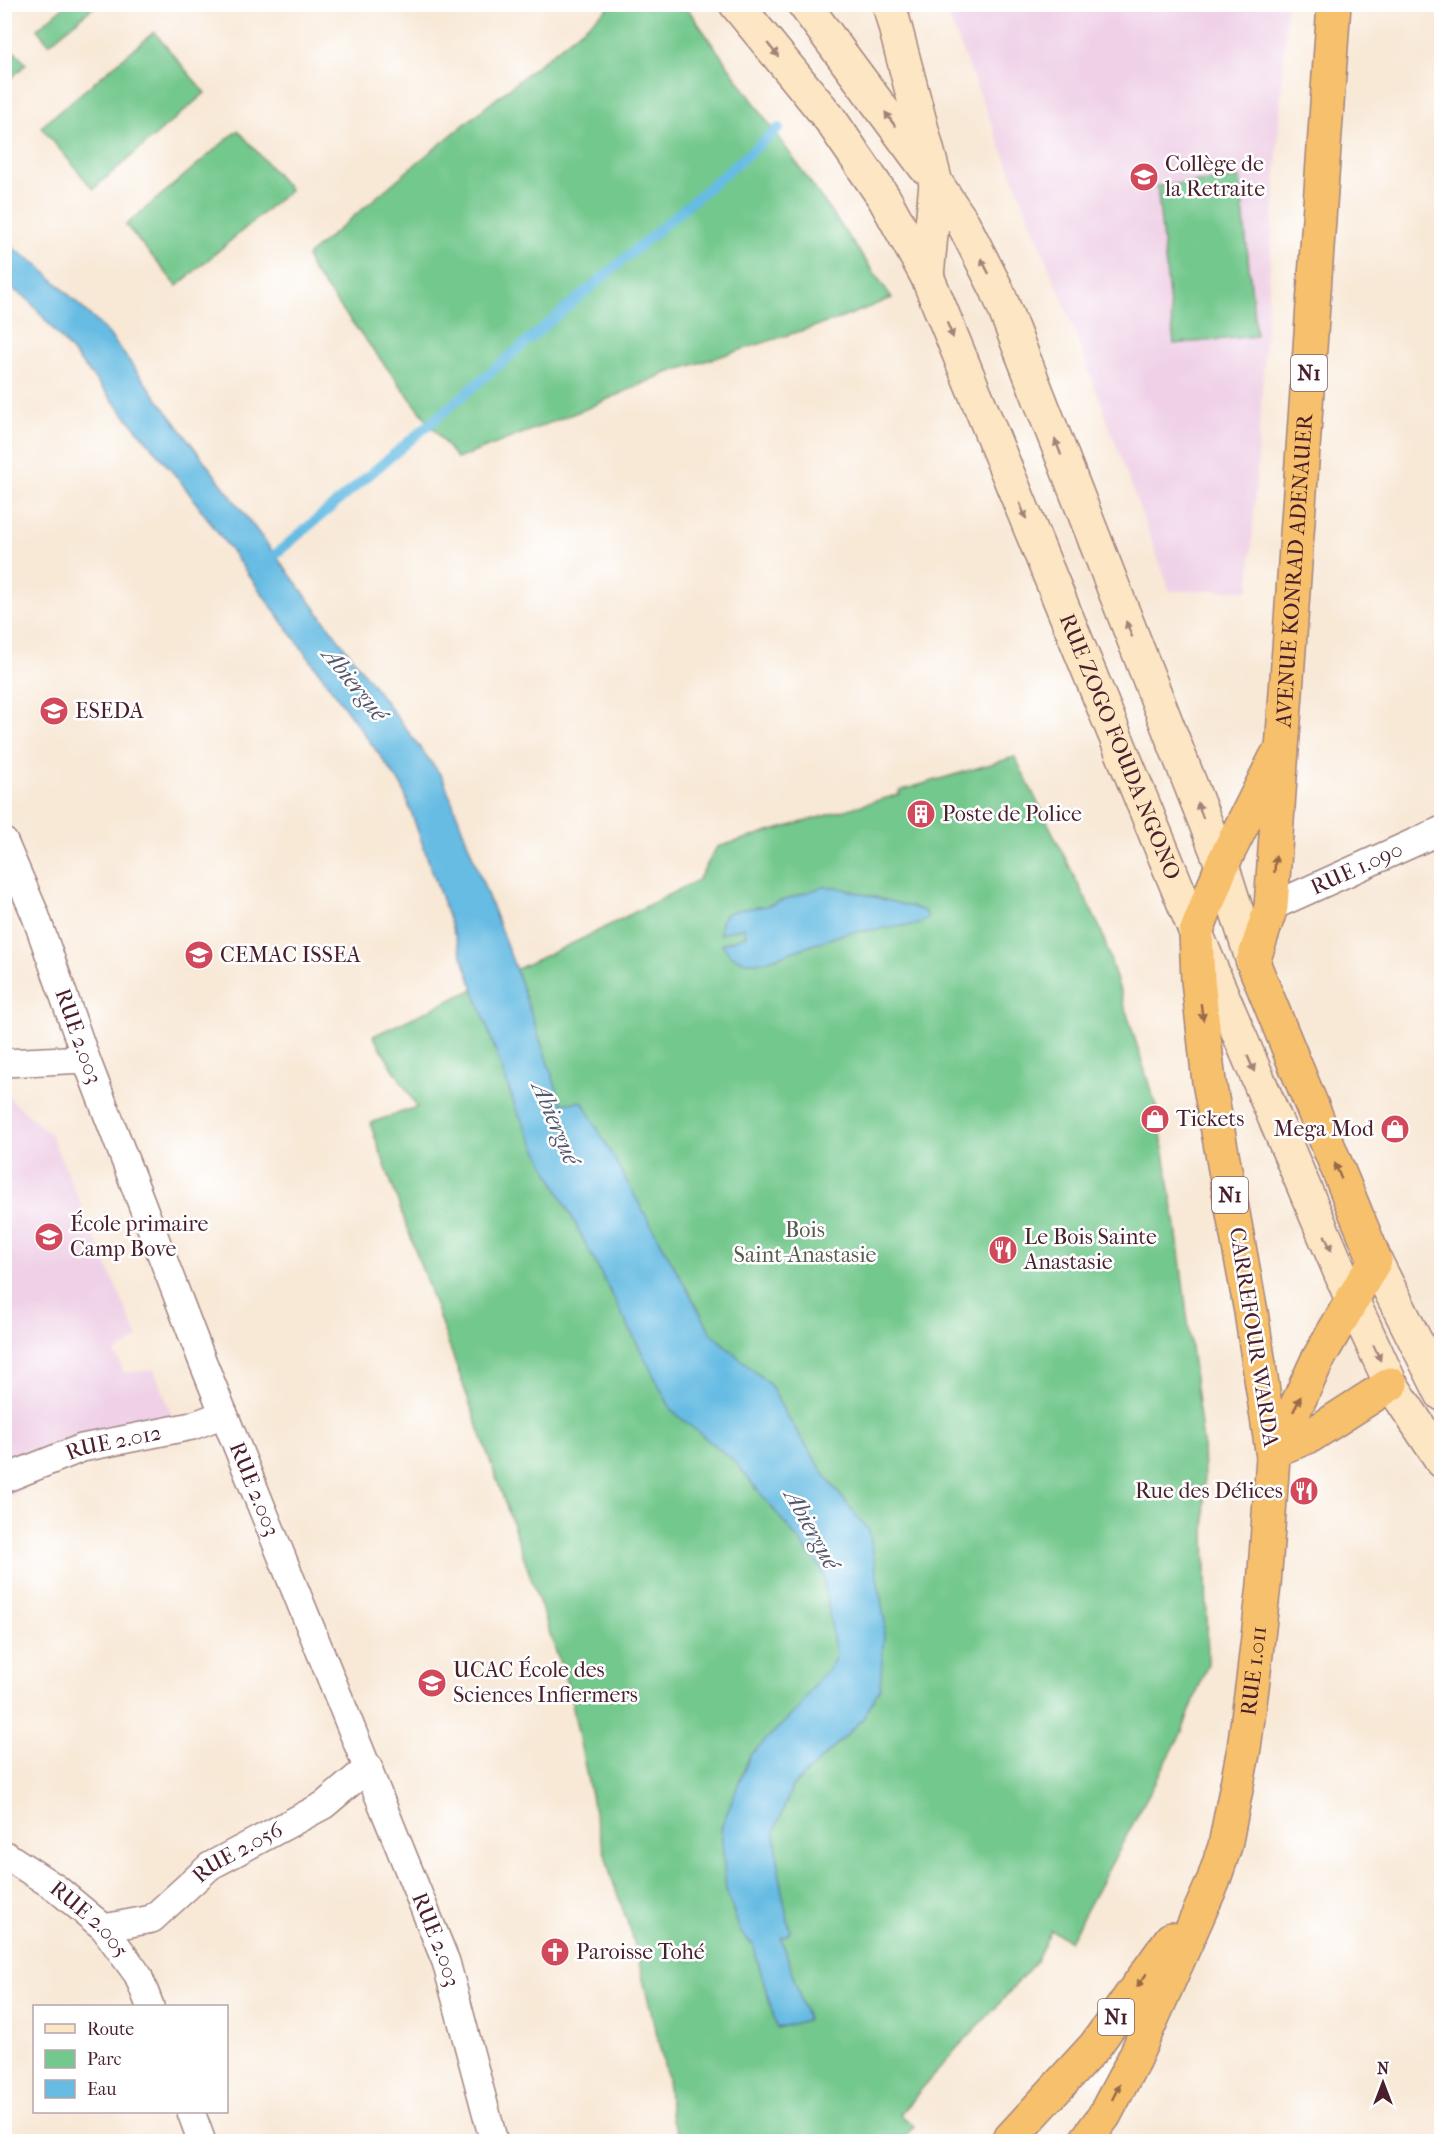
<svg xmlns="http://www.w3.org/2000/svg" width="1446" height="2146" font-family="'IM FELL French Canon',serif">
  <style>
    .built { fill: #efd0e6 }
    .green { fill: #73c88d; stroke: #5e745c; stroke-width: 1.5 }
    .water { fill: #66bce3; stroke: #586e87; stroke-width: 1.5 }
    .lines { fill: none; stroke-linecap: round; stroke-linejoin: round }
    .stream { stroke: #66bce3; stroke-width: 10 }
    .minor-casing { stroke: #a18480; stroke-width: 30 }
    .secondary-casing { stroke: #a18480; stroke-width: 36 }
    .trunk-casing { stroke: #a18480; stroke-width: 36 }
    .minor { stroke: #fff; stroke-width: 27 }
    .secondary { stroke: #fce6c4; stroke-width: 33 }
    .trunk { stroke: #f7c06c; stroke-width: 33 }
    .oneway { fill: #a38278 }
    .oneway2 { fill: #986748 }
    .labels { text-anchor: middle; dominant-baseline: central; stroke-width: 5; stroke-linejoin: round; paint-order: stroke }
    .shield { fill: #fff; stroke: #80626b; stroke-width: 1.5 }
    .shield-label { font-size: 21px; font-weight: bold; fill: #4a1f2b }
    .poi-label { font-size: 22px; fill: #4a1f2b; stroke: #fff; text-anchor: start }
    .street-label { font-size: 22px; fill: #4a1f2b; stroke: #fff }
    .park-label { font-size: 22px; fill: #585a4d; stroke: #fff }
    .water-label { font-size: 24px; font-style: italic; fill: #54566b; stroke: #fff }
  </style>
  <rect width="100%" height="100%" fill="#fff"/>
  <filter id="ink" filterUnits="userSpaceOnUse"><feTurbulence type="fractalNoise" baseFrequency=".0167" numOctaves="2"/><feDisplacementMap in="SourceGraphic" scale="12" xChannelSelector="R" yChannelSelector="G"/><feConvolveMatrix kernelMatrix="1 2 1 2 8 2 1 2 1" color-interpolation-filters="sRGB"/></filter>
  <filter id="wash" filterUnits="userSpaceOnUse"><feTurbulence type="fractalNoise" baseFrequency=".008" numOctaves="4" result="noise"/><feDisplacementMap in="SourceGraphic" scale="24" xChannelSelector="R" yChannelSelector="G"/><feGaussianBlur stdDeviation="1.35" result="paint"/><feColorMatrix in="noise" values="0 0 0 0 0 0 0 0 0 0 0 0 0 0 0 0 0 1.4 0 .05"/><feComposite in="paint" operator="in"/></filter>
  <g filter="url(#wash)">
    <rect width="100%" height="100%" fill="#f8e8d6"/>
    <path class="built" d="M 944,5 L 1287,5 L 1249,590 L 1170,591 L 1066,309 Z
      M 5,1094 L 51,1135 L 138,1338 L 115,1353 L 124,1373 L 154,1369 L 174,1421 L 38,1476 L 5,1502 Z"/>
    <path class="green" d="M 67,4 L 96,5 L 49,44 L 37,29 Z
      M 612,5 L 685,5 L 892,298 L 842,318 L 664,374 L 588,408 L 457,459 L 311,269 L 307,256 L 418,162 Z
      M 154,32 L 205,93 L 93,189 L 41,127 Z
      M 15,52 L 26,64 L 5,84 L 5,58 Z
      M 238,130 L 290,190 L 177,286 L 126,225 Z
      M 1240,178 L 1256,336 L 1174,344 L 1157,186 Z
      M 1015,757 L 1101,930 L 1157,1110 L 1176,1227 L 1203,1443 L 1208,1663 L 1182,1732 L 1070,1941 L 1051,1930 L 1036,1961 L 998,2005 L 956,2049 L 900,2114 L 914,2126 L 902,2141 L 685,2141 L 672,2121 L 666,2073 L 633,1938 L 611,1876 L 596,1821 L 570,1693 L 513,1525 L 370,1123 L 417,1107 L 373,1036 L 586,937 L 698,880 L 717,847 L 900,794 L 899,791 Z"/>
    <path class="water" d="M 5,243 L 38,265 L 108,333 L 443,778 L 516,970 L 562,1104 L 582,1101 L 712,1334 L 771,1386 L 785,1413 L 829,1481 L 869,1531 L 885,1622 L 880,1688 L 862,1720 L 792,1787 L 775,1831 L 781,1887 L 790,1930 L 788,1934 L 781,1937 L 807,2020 L 777,2028 L 753,1945 L 741,1933 L 726,1890 L 721,1828 L 750,1755 L 799,1708 L 818,1679 L 829,1669 L 836,1656 L 822,1569 L 734,1461 L 672,1411 L 516,1109 L 402,786 L 181,482 L 28,299 L 5,284 Z
      M 822,887 L 837,887 L 919,909 L 925,912 L 928,917 L 919,924 L 846,933 L 764,962 L 745,962 L 730,955 L 722,944 L 746,936 L 744,927 L 720,934 L 721,921 L 726,914 L 737,910 L 766,906 Z"/>
    <g class="lines">
      <path class="stream" d="M 264,564 L 779,128"/>
    </g>
  </g>
  <g filter="url(#ink)">
    <g class="lines">
      <g class="minor-casing">
        <g id="minor">
          <path id="s1" d="M 4,842 L 35,914 L 86,1059 L 202,1360 L 446,1962 L 494,2142"/>
          <path id="s2" d="M 1271,907 L 1442,830"/>
          <path d="M 4,1063 L 86,1059"/>
          <path id="s3" d="M 4,1479 L 82,1448 L 192,1426 L 224,1414"/>
          <path id="s4" d="M 4,1854 L 56,1888 L 104,1928 L 138,1975 L 150,2006"/>
          <path id="s5" d="M 104,1928 L 152,1919 L 210,1866 L 324,1805 L 369,1767"/>
          <path d="M 191,2112 L 202,2142"/>
        </g>
      </g>
      <g class="secondary-casing">
        <g id="secondary">
          <path id="s6" d="M 736,4 L 830,119 L 884,198 L 927,276 L 1196,933 L 1352,1300 L 1391,1384 L 1442,1461"/>
          <path d="M 804,4 L 925,167"/>
          <path d="M 889,4 L 936,183 L 963,223 L 997,290 L 1222,865 L 1253,962"/>
          <path d="M 927,276 L 936,183"/>
          <path d="M 1375,1260 L 1442,1394"/>
        </g>
      </g>
      <g class="trunk-casing">
        <g id="trunk">
          <path d="M 1274,1450 L 1310,1436 L 1391,1384"/>
          <path id="s7" d="M 1273,1457 L 1317,1361 L 1375,1260 L 1253,962 L 1271,907 L 1334,4"/>
          <path d="M 1007,2142 L 1095,2046 L 1171,1939"/>
          <path id="s8" d="M 1085,2142 L 1104,2116 L 1134,2059 L 1213,1882 L 1225,1846 L 1244,1748 L 1253,1680 L 1264,1585 L 1273,1457 L 1251,1312 L 1209,1082 L 1198,980 L 1196,933 L 1222,865 L 1276,757"/>
        </g>
      </g>
      <use href="#minor" class="minor"/>
      <use href="#secondary" class="secondary"/>
      <use href="#trunk" class="trunk"/>
    </g>
    <defs><path id="oneway-solid" d="M-6-.8H1V-3.2L6.5 0L1 3.2V.8H-6Z" transform="scale(1.5)"/></defs>
    <g class="oneway">
      <use href="#oneway-solid" transform="translate(773 50) rotate(51)"/>
      <use href="#oneway-solid" transform="translate(890 119) rotate(-126)"/>
      <use href="#oneway-solid" transform="translate(985 266) rotate(-117)"/>
      <use href="#oneway-solid" transform="translate(950 330) rotate(68)"/>
      <use href="#oneway-solid" transform="translate(1058 447) rotate(-111)"/>
      <use href="#oneway-solid" transform="translate(1023 511) rotate(68)"/>
      <use href="#oneway-solid" transform="translate(1129 629) rotate(-111)"/>
      <use href="#oneway-solid" transform="translate(1200 810) rotate(-111)"/>
      <use href="#oneway-solid" transform="translate(1251 1064) rotate(67)"/>
      <use href="#oneway-solid" transform="translate(1328 1243) rotate(67)"/>
      <use href="#oneway-solid" transform="translate(1377 1353) rotate(65)"/>
    </g>
    <g class="oneway2">
      <use href="#oneway-solid" transform="translate(1275 864) rotate(-86)"/>
      <use href="#oneway-solid" transform="translate(1202 1012) rotate(82)"/>
      <use href="#oneway-solid" transform="translate(1338 1171) rotate(-112)"/>
      <use href="#oneway-solid" transform="translate(1297 1404) rotate(-64)"/>
      <use href="#oneway-solid" transform="translate(1142 1980) rotate(126)"/>
      <use href="#oneway-solid" transform="translate(1116 2092) rotate(-63)"/>
    </g>
  </g>
  <defs>
    <g id="school-disc" transform="scale(1.5)"><circle r="9.5" fill="#d1495b" stroke="#fff"/><path d="M0-5L7-2L0 1L-7-2ZM-4 1L0 2.5L4 1V4Q0 6-4 4Z" fill="#fff"/></g>
    <g id="building-disc" transform="scale(1.5)"><circle r="9.5" fill="#d1495b" stroke="#fff"/><path d="M-4-6H4V6H1V3H-1V6H-4ZM-2.5-4.3h1.7v1.8h-1.7ZM.8-4.3h1.7v1.8H.8ZM-2.5-1h1.7V.8h-1.7ZM.8-1h1.7V.8H.8Z" fill="#fff"/></g>
    <g id="shop-disc" transform="scale(1.5)"><circle r="9.5" fill="#d1495b" stroke="#fff"/><path d="M-5-2.5h2.3a2.7 3.5 0 0 1 5.4 0H5L5.5 6h-11ZM-1.5-2.5h3a1.5 2.3 0 0 0-3 0Z" fill="#fff"/></g>
    <g id="restaurant-disc" transform="scale(1.5)"><circle r="9.5" fill="#d1495b" stroke="#fff"/><path d="M-5-6h1v4h1v-4h1v4h1v-4h1v5L-1.5 .5V6h-2V.5L-5-1ZM5-6V6H3V1.5H1.5Q1.5-4 5-6Z" fill="#fff"/></g>
    <g id="church-disc" transform="scale(1.5)"><circle r="9.5" fill="#d1495b" stroke="#fff"/><path d="M-1.2-6h2.4v3.5h3.3v2.4h-3.3V6h-2.4V-.1h-3.3v-2.4h3.3Z" fill="#fff"/></g>
  </defs>
  <g fill-rule="evenodd">
    <use href="#school-disc" x="1144" y="177"/>
    <use href="#school-disc" x="54" y="711"/>
    <use href="#building-disc" x="921" y="814"/>
    <use href="#school-disc" x="199" y="955"/>
    <use href="#shop-disc" x="1155" y="1119"/>
    <use href="#shop-disc" x="1395" y="1129"/>
    <use href="#school-disc" x="49" y="1237"/>
    <use href="#restaurant-disc" x="1003" y="1250"/>
    <use href="#restaurant-disc" x="1304" y="1491"/>
    <use href="#school-disc" x="432" y="1683"/>
    <use href="#church-disc" x="555" y="1952"/>
  </g>
  <g class="labels">
    <g class="shield">
      <rect x="1291" y="355" width="36" height="36" rx="4.5"/>
      <rect x="1212" y="1177" width="36" height="36" rx="4.5"/>
      <rect x="1098" y="1999" width="36" height="36" rx="4.5"/>
    </g>
    <g class="shield-label">
      <text x="1309" y="373">N1</text>
      <text x="1230" y="1195">N1</text>
      <text x="1116" y="2017">N1</text>
    </g>
    <g class="poi-label">
      <text x="1165" y="164">Collège de<tspan x="1165" dy="25">la Retraite</tspan></text>
      <text x="75" y="711">ESEDA</text>
      <text x="942" y="814">Poste de Police</text>
      <text x="220" y="955">CEMAC ISSEA</text>
      <text x="1176" y="1119">Tickets</text>
      <text x="1374" y="1129" text-anchor="end">Mega Mod</text>
      <text x="70" y="1224">École primaire<tspan x="70" dy="25">Camp Bove</tspan></text>
      <text x="1024" y="1237">Le Bois Sainte<tspan x="1024" dy="25">Anastasie</tspan></text>
      <text x="1283" y="1491" text-anchor="end">Rue des Délices</text>
      <text x="453" y="1670">UCAC École des<tspan x="453" dy="25">Sciences Infiermers</tspan></text>
      <text x="576" y="1952">Paroisse Tohé</text>
    </g>
    <g class="street-label">
      <text stroke="none"><textPath href="#s7" startOffset="939">AVENUE KONRAD ADENAUER</textPath></text>
      <text stroke="none"><textPath href="#s6" startOffset="842">RUE ZOGO FOUDA NGONO</textPath></text>
      <text stroke="none"><textPath href="#s2" startOffset="94">RUE 1.090</textPath></text>
      <text stroke="none"><textPath href="#s1" startOffset="208">RUE 2.003</textPath></text>
      <text transform="translate(1254 1337) rotate(81)">CARREFOUR WARDA</text>
      <text stroke="none"><textPath href="#s3" startOffset="116">RUE 2.012</textPath></text>
      <text stroke="none"><textPath href="#s1" startOffset="694">RUE 2.003</textPath></text>
      <text stroke="none"><textPath href="#s8" startOffset="506">RUE 1.011</textPath></text>
      <text stroke="none"><textPath href="#s5" startOffset="158">RUE 2.056</textPath></text>
      <text stroke="none"><textPath href="#s4" startOffset="108">RUE 2.005</textPath></text>
      <text stroke="none"><textPath href="#s1" startOffset="1180">RUE 2.003</textPath></text>
    </g>
    <g class="park-label">
      <text x="805" y="1230">Bois<tspan x="805" dy="25">Saint-Anastasie</tspan></text>
    </g>
    <g class="water-label">
      <text transform="translate(355 684) rotate(51)">Abiergué</text>
      <text transform="translate(556 1123) rotate(67)">Abiergué</text>
      <text transform="translate(812 1529) rotate(61)">Abiergué</text>
    </g>
  </g>
  <rect width="1446" height="2146" fill="none" stroke="#fff" stroke-width="24"/>
  <rect x="33" y="2005" width="195" height="108" fill="#ffffff" stroke="#b7a5aa" stroke-width="1.5"/>
  <rect x="45" y="2024" width="30" height="9" fill="#fce6c4" stroke="#b7a5aa" stroke-width="1.5"/>
  <text x="87" y="2035" font-size="18" fill="#4a1f2b">Route</text>
  <rect x="45" y="2050" width="30" height="18" fill="#73c88d" stroke="#b7a5aa" stroke-width="1.5"/>
  <text x="87" y="2065" font-size="18" fill="#4a1f2b">Parc</text>
  <rect x="45" y="2080" width="30" height="18" fill="#66bce3" stroke="#b7a5aa" stroke-width="1.5"/>
  <text x="87" y="2095" font-size="18" fill="#4a1f2b">Eau</text>
  <g transform="translate(1383 2083)" stroke="#ffffff" stroke-width="4.5" paint-order="stroke">
  <path d="M0-4.5L10 22L0 15L-10 22Z" fill="#4a1f2b"/>
  <text y="-9" font-size="16" font-weight="bold" text-anchor="middle" fill="#4a1f2b">N</text>
  </g>
</svg>
